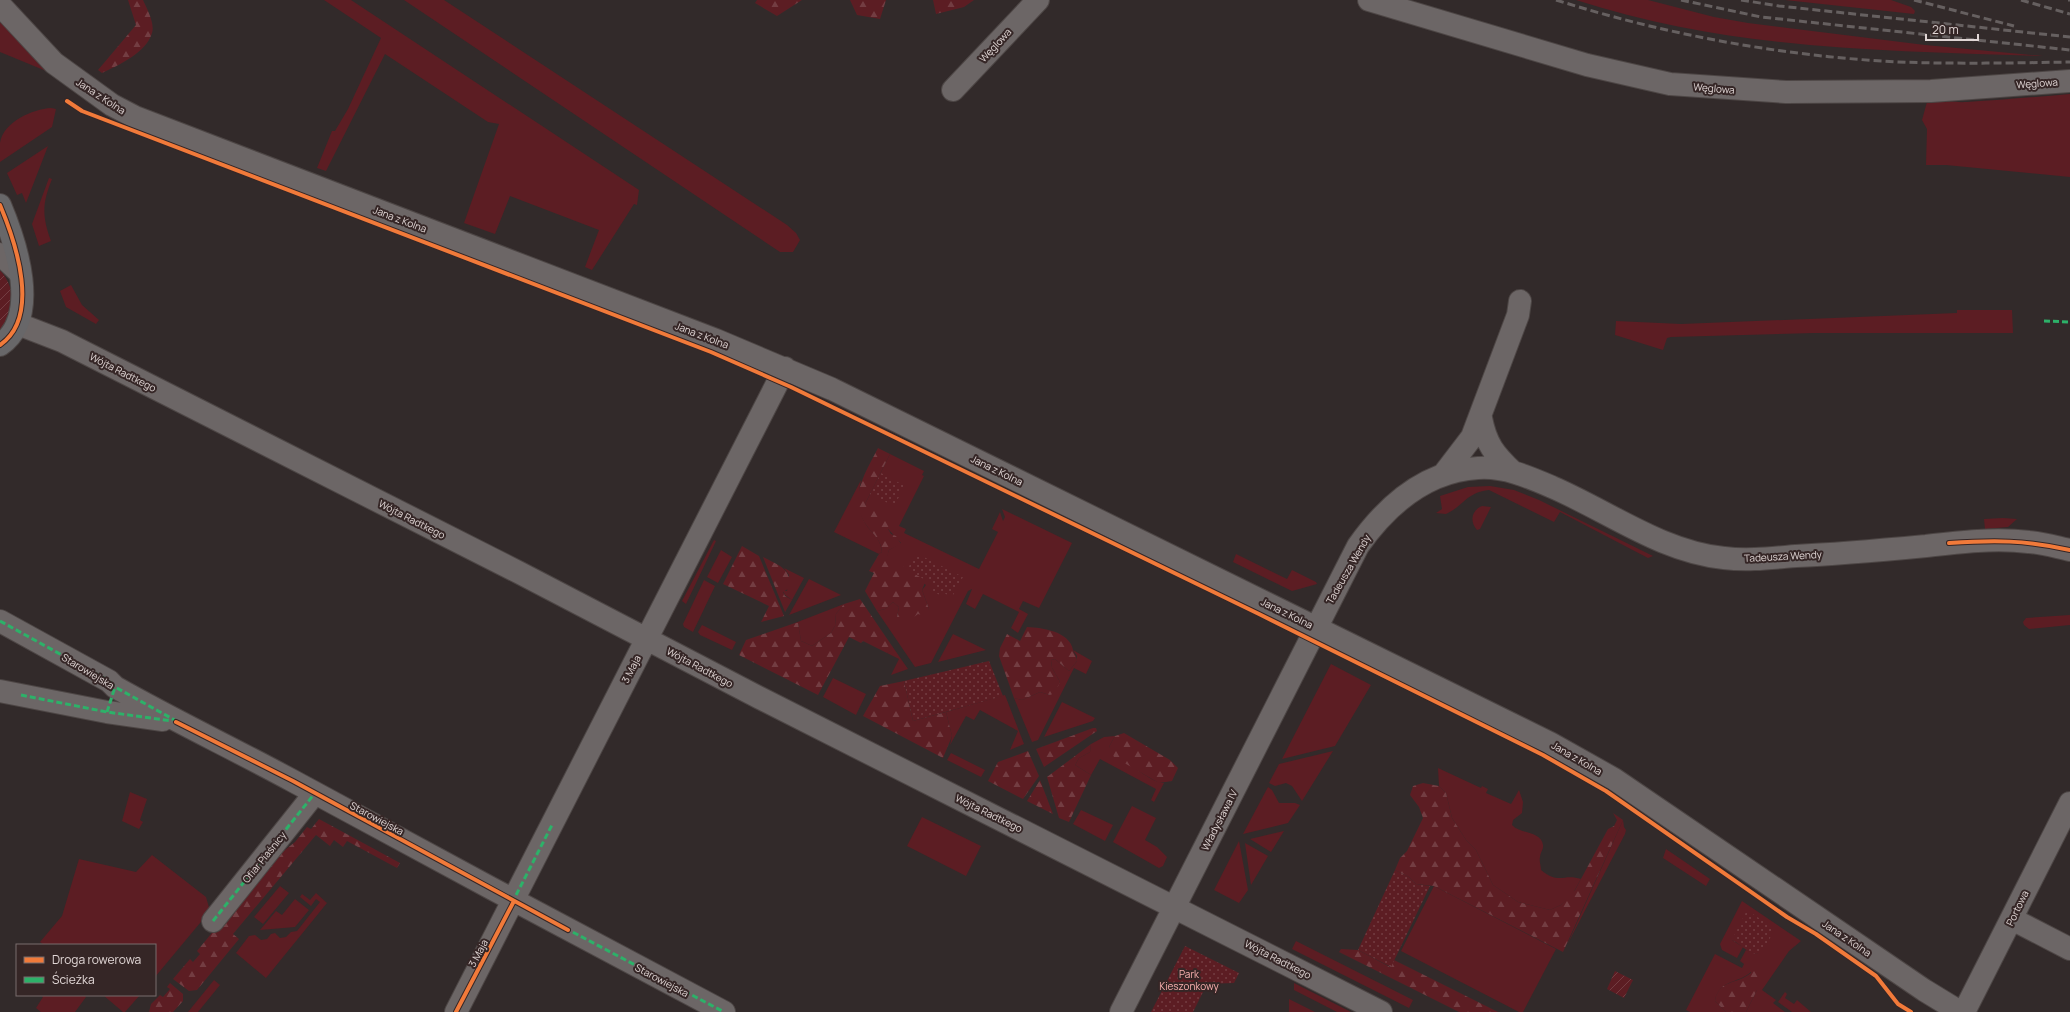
<svg xmlns="http://www.w3.org/2000/svg" width="2070" height="1012" font-family="Manrope,sans-serif">
  <style>
    .grass { fill: #5c1d23 }
    .forest { fill: url(#forest-firs) }
    .park { fill: url(#park-dots) }
    .garden { fill: url(#garden-furrows) }
    .lines { fill: none; stroke-linecap: round; stroke-linejoin: round }
    .minor-casing { stroke: #4d4645; stroke-width: 24 }
    .major-casing { stroke: #4d4645; stroke-width: 24 }
    .minor { stroke: #6c6666; stroke-width: 22 }
    .major { stroke: #686769; stroke-width: 22 }
    .rail { stroke: #666060; stroke-width: 3; stroke-dasharray: 8 4; stroke-linecap: butt }
    .quiet { stroke: #2db169; stroke-width: 3; stroke-dasharray: 6 3; stroke-linecap: butt }
    .cycleway-casing { stroke: #352626; stroke-width: 6 }
    .cycleway { stroke: #f17a3a; stroke-width: 4 }
    .labels { text-anchor: middle; dominant-baseline: central; stroke-width: 4; stroke-linejoin: round; paint-order: stroke }
    .street-label { font-size: 10px; fill: #e0d6d5; stroke: #352626 }
    .park-label { font-size: 10px; fill: #f9b0af; stroke: #352626 }
  </style>
  <defs>
    <pattern id="forest-firs" width="22" height="20" patternUnits="userSpaceOnUse"><rect width="22" height="20" fill="#5c1d23"/><path d="M5 1l3.5 6h-7zM16 11l3.5 6h-7z" fill="#733d42"/></pattern>
    <pattern id="park-dots" width="8" height="8" patternUnits="userSpaceOnUse"><rect width="8" height="8" fill="#5c1d23"/><path d="M2 2h.1M6 6h.1" fill="none" stroke="#733d42" stroke-width="1.8" stroke-linecap="round"/></pattern>
    <pattern id="garden-furrows" width="10" height="10" patternUnits="userSpaceOnUse"><rect width="10" height="10" fill="#5c1d23"/><path d="M-1 1l2-2M0 10L10 0M9 11l2-2" fill="none" stroke="#733d42"/></pattern>
  </defs>
  <rect width="100%" height="100%" fill="#322a2a"/>
  <path class="grass" d="M 324,0 L 351,0 L 639,190 L 637,205 L 634,204 L 592,270 L 585,267 L 599,230 L 510,196 L 495,234 L 464,223 L 499,124 L 488,122 L 385,54 L 326,171 L 317,168 L 332,131 L 335,131 L 348,109 L 381,38 Z
    M 404,0 L 444,0 L 787,225 L 796,233 L 800,240 L 793,252 L 780,252 Z
    M 1576,0 L 1648,0 L 1714,17 L 1748,23 L 1925,45 L 2043,56 C 1884,51 1730,50 1576,0 Z
    M 1785,0 L 1891,0 L 1911,7 L 1915,11 L 1914,14 Z
    M 0,21 L 51,73 L 0,52 Z
    M 2070,94 L 2070,177 L 1946,165 L 1926,165 L 1927,129 L 1922,120 L 1927,102 C 1940,99 1953,103 1967,102 C 2001,100 2036,97 2070,94 Z
    M 51,108 L 56,109 L 52,127 L 0,162 C 0,156 0,149 0,143 C 3,122 33,109 51,108 Z
    M 48,146 L 26,203 L 22,193 L 17,195 L 7,173 Z
    M 49,178 L 52,179 C 42,204 42,216 51,241 L 39,246 L 32,224 Z
    M 71,285 L 82,305 L 99,320 L 96,324 L 66,307 L 60,291 Z
    M 1957,310 L 2012,310 L 2013,333 L 1814,333 L 1671,337 L 1667,338 L 1663,350 L 1615,335 L 1616,321 L 1681,324 L 1957,313 Z
    M 890,454 L 924,471 L 922,475 L 924,476 L 899,526 L 906,529 L 904,533 L 979,569 L 998,532 L 992,529 L 1000,512 L 1003,521 L 1005,517 L 1002,509 L 1072,543 L 1039,608 L 1023,601 L 1019,609 L 1028,614 L 1018,633 L 1011,628 L 1019,612 L 983,594 L 975,609 L 966,604 L 972,589 L 968,591 L 931,663 L 915,667 L 877,611 L 885,609 L 893,602 L 899,607 L 897,617 L 918,614 L 929,609 L 922,590 L 926,585 L 907,570 L 886,558 L 889,550 L 901,543 L 865,504 Z
    M 861,480 C 858,496 857,512 867,526 C 875,536 880,538 882,552 L 879,554 L 834,532 Z
    M 1490,486 L 1514,490 L 1539,500 L 1653,556 L 1648,558 L 1560,512 L 1554,522 L 1489,490 C 1465,493 1464,506 1446,514 L 1436,513 L 1442,509 L 1440,496 L 1468,487 Z
    M 1482,506 L 1491,507 L 1480,529 L 1477,530 C 1469,521 1472,510 1482,506 Z
    M 2003,518 L 2017,519 L 2008,527 L 1985,529 L 1984,519 Z
    M 714,540 L 716,541 L 686,604 L 682,601 Z
    M 721,550 L 732,557 L 718,583 L 707,577 Z
    M 1236,554 L 1287,579 L 1292,570 L 1316,582 L 1317,584 L 1292,591 L 1233,562 Z
    M 784,568 L 804,578 L 792,600 L 785,595 L 783,591 L 787,591 L 789,575 Z
    M 809,579 L 841,595 L 789,615 Z
    M 704,580 L 715,586 L 693,632 L 684,627 L 683,624 Z
    M 844,604 L 836,614 L 835,626 L 831,633 L 812,646 L 801,641 L 798,623 L 795,623 Z
    M 2070,615 L 2070,625 L 2029,629 L 2024,625 L 2023,622 L 2026,618 Z
    M 702,625 L 736,642 L 732,650 L 700,635 L 698,632 Z
    M 953,634 L 986,650 L 938,662 Z
    M 892,646 L 908,669 L 891,675 L 899,659 L 887,653 L 892,650 Z
    M 1073,650 L 1092,661 L 1086,674 L 1074,668 L 1038,740 L 1032,742 L 1014,698 L 1022,700 L 1040,692 L 1050,695 L 1060,682 L 1052,668 L 1051,660 L 1055,659 L 1069,671 L 1077,661 L 1077,656 Z
    M 1331,664 L 1371,685 L 1335,746 L 1282,759 Z
    M 833,678 L 866,694 L 856,715 L 823,697 Z
    M 1005,695 L 1024,744 L 1010,750 L 1018,731 L 980,710 L 974,720 L 966,716 L 950,745 L 952,736 L 946,712 Z
    M 1062,702 L 1095,718 L 1093,721 L 1044,737 Z
    M 1115,736 L 1109,747 C 1122,757 1150,783 1164,783 L 1154,802 L 1151,800 L 1156,789 L 1100,759 L 1091,775 L 1075,765 L 1079,758 L 1090,752 L 1091,744 L 1104,737 Z
    M 1333,751 L 1302,801 L 1292,786 L 1286,783 L 1275,786 L 1269,783 L 1279,764 Z
    M 951,753 L 985,770 L 981,777 L 947,760 Z
    M 1438,768 L 1481,788 L 1482,786 L 1488,789 L 1486,793 L 1511,804 L 1519,790 L 1523,802 L 1522,813 L 1513,820 L 1512,825 C 1520,834 1541,831 1543,845 C 1544,849 1540,853 1540,857 C 1539,861 1541,866 1541,870 C 1559,885 1564,873 1581,879 L 1572,895 L 1561,905 L 1550,910 L 1518,902 L 1493,885 L 1476,850 L 1466,840 L 1452,818 L 1446,793 L 1439,786 Z
    M 1268,787 L 1272,790 L 1279,803 L 1295,803 L 1300,805 L 1288,823 L 1243,834 Z
    M 130,792 L 147,799 L 140,820 L 143,822 L 139,829 L 122,821 Z
    M 1132,806 L 1156,818 L 1145,840 L 1157,847 L 1167,857 L 1163,866 L 1159,868 L 1113,842 Z
    M 1081,810 L 1113,825 L 1105,841 L 1073,824 Z
    M 922,817 L 981,846 L 966,876 L 907,846 Z
    M 1623,820 L 1624,827 L 1626,830 L 1625,834 L 1567,945 Z
    M 1284,831 L 1271,852 L 1250,839 Z
    M 1239,841 L 1248,890 L 1239,903 L 1214,890 Z
    M 1245,843 L 1268,856 L 1251,885 Z
    M 1666,849 L 1710,879 L 1706,886 L 1663,858 Z
    M 152,855 L 206,897 L 210,911 L 155,977 L 155,945 L 44,945 L 40,942 L 62,916 L 79,859 L 136,872 Z
    M 280,886 L 289,893 L 263,924 L 254,917 Z
    M 1434,886 L 1556,949 L 1523,1012 L 1519,1012 L 1401,951 Z
    M 316,893 L 327,903 L 266,978 L 236,953 L 249,936 L 255,935 L 261,940 L 267,939 L 271,934 L 275,933 L 280,938 L 286,937 L 291,932 L 297,931 L 320,902 L 316,899 L 311,906 L 300,897 L 302,894 L 310,900 Z
    M 295,899 L 309,910 L 295,927 L 260,930 L 276,911 L 282,915 Z
    M 1742,901 L 1801,941 L 1789,951 L 1762,990 L 1776,1000 L 1773,1003 L 1785,1012 L 1746,1012 L 1757,990 L 1751,972 C 1738,984 1719,979 1715,1001 L 1726,1012 L 1690,1012 L 1686,1010 L 1715,954 L 1742,968 L 1744,964 L 1740,961 L 1746,950 L 1757,954 L 1765,946 L 1732,940 L 1743,947 L 1737,958 L 1722,950 L 1720,944 Z
    M 1296,941 L 1413,1000 L 1409,1008 L 1292,949 Z
    M 214,980 L 220,985 L 198,1012 L 188,1012 Z
    M 1294,983 L 1351,1012 L 1337,1012 L 1294,990 Z
    M 1785,992 L 1787,994 L 1785,998 L 1794,1004 L 1797,1000 L 1811,1012 L 1792,1012 L 1778,1002 Z
    M 41,995 L 84,995 L 86,997 L 75,1012 L 41,1012 L 36,1008 L 43,997 Z
    M 103,995 L 140,995 L 125,1012 L 123,1012 Z
    M 1289,999 L 1315,1012 L 1289,1012 Z"/>
  <path class="forest" d="M 128,0 L 143,0 C 147,9 155,23 152,33 C 146,53 119,65 102,73 L 98,70 L 136,25 Z
    M 757,0 L 802,0 L 777,16 L 755,3 Z
    M 850,0 L 886,0 L 880,19 L 857,15 Z
    M 933,0 L 974,0 L 964,7 L 936,14 Z
    M 878,448 L 890,454 L 865,504 L 891,519 L 888,529 L 891,534 L 896,536 L 901,544 L 889,550 L 887,557 L 926,580 L 922,590 L 929,609 L 925,616 L 918,614 L 910,620 L 897,617 L 899,607 L 893,602 L 885,609 L 877,611 L 865,591 L 874,573 L 869,571 L 879,554 L 882,552 C 881,540 874,535 867,526 C 847,500 865,473 878,448 Z
    M 742,546 L 759,556 L 784,616 L 761,622 L 769,606 L 723,584 Z
    M 763,557 C 780,566 789,567 791,587 L 783,592 L 785,596 L 792,600 L 785,612 Z
    M 860,599 L 892,646 L 893,650 L 887,653 L 863,641 L 861,643 L 849,637 L 818,695 L 739,655 L 746,640 L 795,623 L 798,623 L 801,641 L 812,646 L 831,633 L 835,626 L 836,614 L 844,604 Z
    M 1027,627 C 1043,628 1069,631 1073,650 C 1074,655 1077,656 1077,661 L 1069,671 L 1055,659 L 1051,660 L 1052,668 L 1060,682 L 1055,693 L 1050,695 L 1040,692 L 1022,700 L 1014,698 L 999,656 L 1000,648 L 1007,634 L 1020,641 Z
    M 904,681 L 913,721 L 946,712 L 952,736 L 943,758 L 863,716 L 880,686 Z
    M 1093,728 L 1096,728 L 1097,731 L 1044,767 L 1036,749 Z
    M 1124,733 L 1170,760 L 1178,768 L 1172,781 L 1159,783 L 1114,757 L 1109,747 L 1115,736 Z
    M 1091,744 L 1090,752 L 1079,758 L 1075,765 L 1091,775 L 1069,822 L 1059,818 L 1047,777 Z
    M 1028,751 L 1039,776 L 1023,799 L 988,781 L 998,762 Z
    M 1040,780 L 1053,814 L 1027,801 Z
    M 1423,783 L 1439,786 L 1446,793 L 1452,818 L 1466,840 L 1476,850 L 1493,885 L 1518,902 L 1550,910 L 1561,905 L 1575,890 L 1608,829 L 1614,826 L 1617,820 L 1613,813 L 1623,820 L 1563,952 L 1434,886 L 1416,884 L 1409,877 L 1395,870 L 1400,858 L 1407,851 L 1423,818 L 1419,807 L 1410,795 L 1413,786 Z
    M 319,819 L 400,863 L 397,868 L 347,841 L 343,847 L 334,840 L 330,846 L 316,835 L 233,934 L 239,939 L 197,990 L 189,991 L 173,979 L 190,959 L 193,962 L 200,954 L 197,951 L 271,861 L 295,842 L 307,827 L 311,829 Z
    M 1341,949 L 1358,950 L 1390,967 L 1394,960 L 1498,1012 L 1459,1012 L 1339,952 Z
    M 1760,967 L 1763,970 L 1757,990 L 1746,1012 L 1726,1012 L 1715,1001 C 1718,983 1730,984 1743,978 C 1749,975 1754,970 1760,967 Z
    M 170,983 L 183,994 L 183,1001 L 173,1012 L 149,1012 L 151,1004 L 160,995 L 163,997 L 170,989 L 167,987 Z"/>
  <path class="park" d="M 881,473 L 905,486 L 894,506 L 870,494 Z
    M 916,553 L 963,577 L 952,597 L 942,592 L 940,595 L 930,590 L 933,584 L 907,570 Z
    M 989,661 L 1003,696 L 913,721 L 904,681 Z
    M 1395,870 L 1409,877 L 1416,884 L 1430,886 L 1391,967 L 1358,950 Z
    M 1747,910 L 1772,927 C 1772,937 1767,949 1757,954 C 1747,953 1741,944 1732,940 Z
    M 1185,946 L 1239,973 L 1234,983 L 1207,984 L 1193,1012 L 1151,1012 Z"/>
  <path class="garden" d="M 0,270 C 9,280 15,296 12,310 C 10,318 4,326 0,333 Z
    M 1615,971 L 1633,980 L 1624,998 L 1607,989 Z"/>
  <g class="lines">
    <g class="minor-casing">
      <path id="minor" d="M 1369,0 L 1587,65 L 1670,84 L 1786,92 L 1931,91 L 2070,81
        M 0,5 L 54,63 L 112,105 L 135,117 L 716,340 L 832,389 L 1550,743 L 1614,779 L 1924,990 L 1960,1012
        M 953,90 L 1038,0
        M 0,254 L 20,273
        M 18,324 L 62,341 L 520,573 L 760,698 L 1381,1012
        M 1481,418 C 1486,444 1494,454 1513,472
        M 1443,475 L 1472,437 L 1518,315 L 1520,301
        M 0,621 L 109,681 L 115,687 C 173,720 234,749 293,781 C 436,859 580,936 724,1012
        M 0,691 L 107,712 L 163,720
        M 2012,919 L 2070,949
        M 213,921 L 315,793
        M 456,1012 L 785,368
        M 1121,1012 L 1358,546 C 1387,505 1426,471 1478,468 C 1504,466 1529,477 1552,487 C 1608,511 1662,552 1724,558 C 1748,561 1772,558 1796,556 C 1840,554 1883,550 1926,546 C 1960,542 1995,538 2029,542 C 2043,543 2056,547 2070,550
        M 1964,1012 L 2070,803"/>
    </g>
    <g class="major-casing">
      <path id="major" d="M 0,205 C 16,243 41,317 0,345"/>
    </g>
    <use href="#minor" class="minor"/>
    <use href="#major" class="major"/>
    <path class="rail" d="M 1556,0 C 1667,35 1782,56 1898,62 C 1955,64 2013,63 2070,62
      M 1681,0 L 1761,17 L 2070,50
      M 1741,0 L 1779,6 L 2070,37
      M 1914,0 L 2014,26
      M 2021,0 L 2070,14
      M 2068,0 L 2070,0"/>
    <path class="quiet" d="M 2044,321 L 2070,322
      M 0,621 L 109,681 L 115,687 L 180,723
      M 21,695 L 107,712 L 172,721
      M 107,712 L 115,687
      M 512,903 L 553,823
      M 213,921 L 315,793
      M 565,928 L 724,1012"/>
    <g class="cycleway-casing">
      <path id="cycleway" d="M 67,101 L 82,111 L 711,352 L 791,387 L 1259,614 L 1543,755 L 1606,791 L 1787,917 L 1816,934 L 1876,976 L 1898,1004 L 1911,1012
        M 0,205 C 16,243 41,317 0,345
        M 1949,543 C 1995,540 2025,540 2070,550
        M 176,722 L 293,781 L 568,930
        M 456,1012 L 514,901"/>
    </g>
    <use href="#cycleway" class="cycleway"/>
  </g>
  <g class="labels">
    <g class="street-label">
      <text transform="translate(995 45) rotate(-47)">Węglowa</text>
      <text transform="translate(2037 83) rotate(-4)">Węglowa</text>
      <text transform="translate(1714 88) rotate(5)">Węglowa</text>
      <text transform="translate(101 96) rotate(33)">Jana z Kolna</text>
      <text transform="translate(400 219) rotate(21)">Jana z Kolna</text>
      <text transform="translate(702 335) rotate(21)">Jana z Kolna</text>
      <text transform="translate(123 372) rotate(27)">Wójta Radtkego</text>
      <text transform="translate(997 470) rotate(26)">Jana z Kolna</text>
      <text transform="translate(412 519) rotate(27)">Wójta Radtkego</text>
      <text transform="translate(1783 556) rotate(-3)">Tadeusza Wendy</text>
      <text transform="translate(1348 569) rotate(-60)">Tadeusza Wendy</text>
      <text transform="translate(1287 613) rotate(26)">Jana z Kolna</text>
      <text transform="translate(700 667) rotate(28)">Wójta Radtkego</text>
      <text transform="translate(631 669) rotate(-63)">3 Maja</text>
      <text transform="translate(88 671) rotate(31)">Starowiejska</text>
      <text transform="translate(1577 758) rotate(30)">Jana z Kolna</text>
      <text transform="translate(989 813) rotate(26)">Wójta Radtkego</text>
      <text transform="translate(377 818) rotate(28)">Starowiejska</text>
      <text transform="translate(1219 820) rotate(-63)">Władysława IV</text>
      <text transform="translate(264 857) rotate(-51)">Ofiar Piaśnicy</text>
      <text transform="translate(2017 908) rotate(-64)">Portowa</text>
      <text transform="translate(1847 938) rotate(34)">Jana z Kolna</text>
      <text transform="translate(478 953) rotate(-62)">3 Maja</text>
      <text transform="translate(1278 959) rotate(27)">Wójta Radtkego</text>
      <text transform="translate(662 980) rotate(28)">Starowiejska</text>
    </g>
    <g class="park-label">
      <text x="1189" y="974">Park<tspan x="1189" dy="12">Kieszonkowy</tspan></text>
    </g>
  </g>
  <rect x="16" y="944" width="140" height="52" fill="#352626" stroke="#796c6c"/>
  <rect x="24" y="957" width="20" height="6" fill="#f17a3a" stroke="#796c6c"/>
  <text x="52" y="964" font-size="12" fill="#e0d6d5">Droga rowerowa</text>
  <rect x="24" y="977" width="20" height="6" fill="#2db169" stroke="#796c6c"/>
  <text x="52" y="984" font-size="12" fill="#e0d6d5">Ścieżka</text>
  <path d="M1926 34v6h52v-6" fill="none" stroke="#e0d6d5" stroke-width="2"/>
  <text x="1932" y="34" font-size="12" fill="#e0d6d5" stroke="#352626" stroke-width="3" paint-order="stroke">20 m</text>
</svg>
